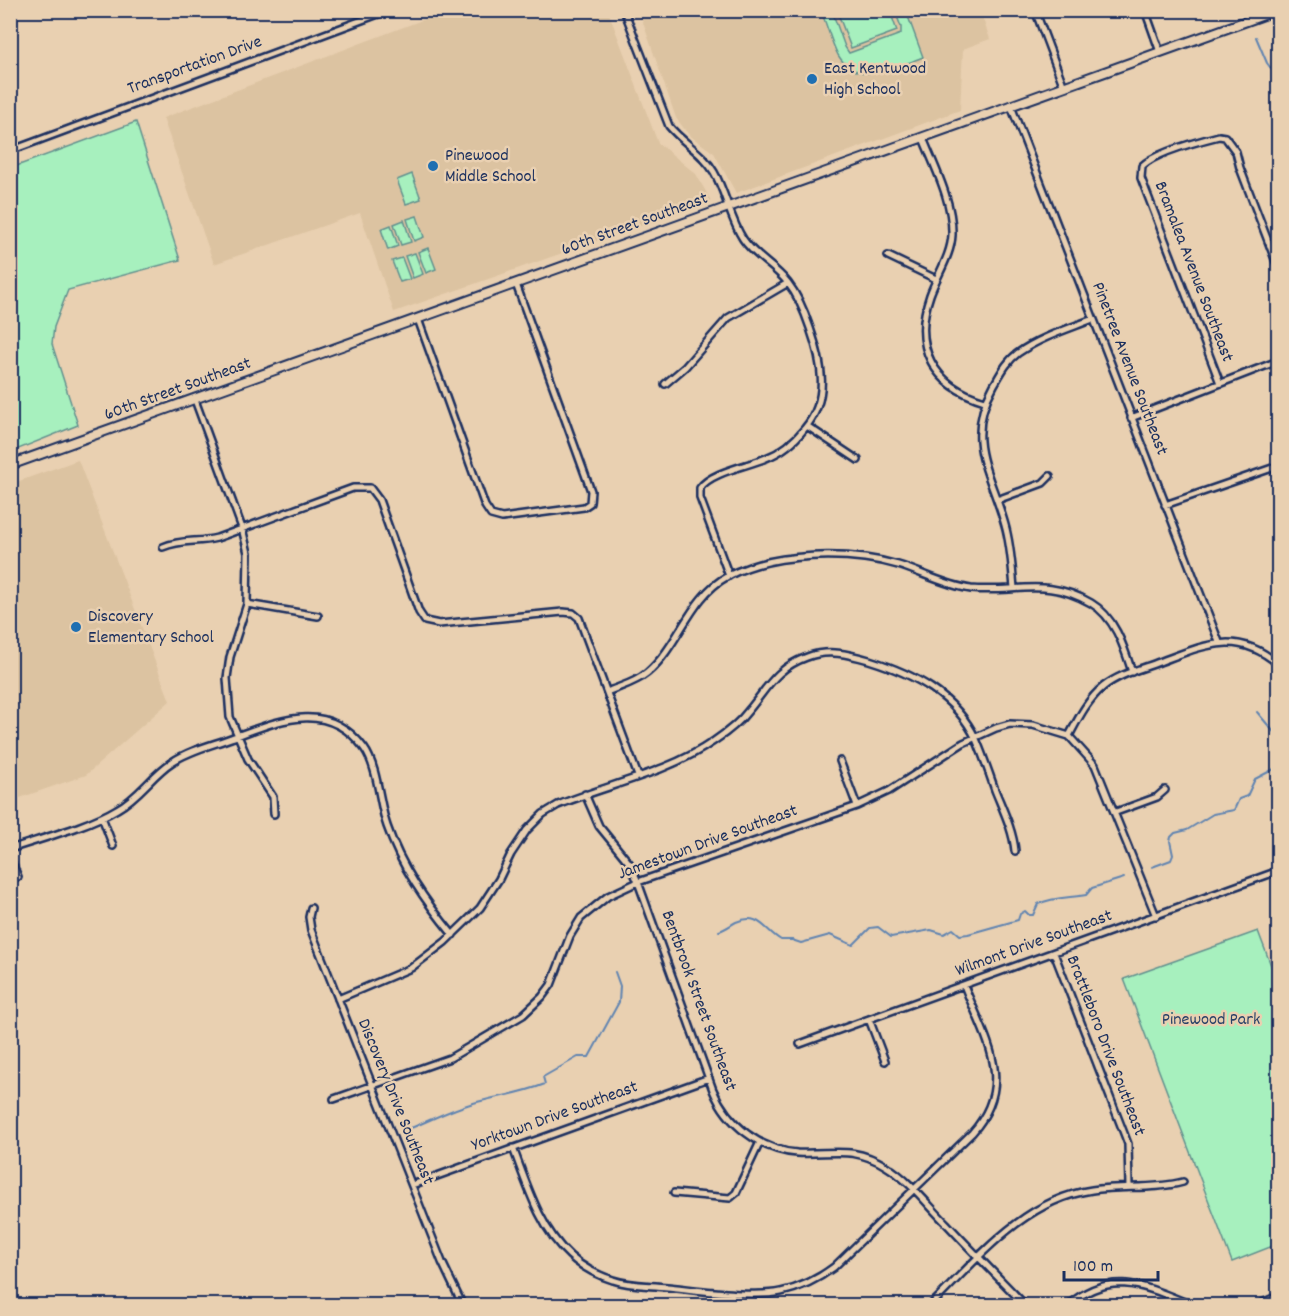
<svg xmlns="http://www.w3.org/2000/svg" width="1289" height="1316" font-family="Dekko,sans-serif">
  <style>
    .built { fill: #dcc3a1 }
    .green { fill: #a7f0be; stroke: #61908e; stroke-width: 1.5 }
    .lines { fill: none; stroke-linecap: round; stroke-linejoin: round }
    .stream { stroke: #6184b1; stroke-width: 2 }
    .minor-casing { stroke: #1b2f5e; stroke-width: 10 }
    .secondary-casing { stroke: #1b2f5e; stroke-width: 12 }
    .minor { stroke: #e9d0b1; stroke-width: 5 }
    .secondary { stroke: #e9d0b1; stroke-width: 8 }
    .poi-dot { fill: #1f6fb2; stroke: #e9d0b1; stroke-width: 2 }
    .labels { text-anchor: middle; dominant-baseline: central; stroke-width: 5; stroke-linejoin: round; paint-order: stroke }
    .street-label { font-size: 18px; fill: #1b2f5e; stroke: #e9d0b1 }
    .poi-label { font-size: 18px; fill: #1b2f5e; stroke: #e9d0b1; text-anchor: start }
    .park-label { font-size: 18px; fill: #294268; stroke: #e9d0b1 }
  </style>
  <rect width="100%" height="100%" fill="#e9d0b1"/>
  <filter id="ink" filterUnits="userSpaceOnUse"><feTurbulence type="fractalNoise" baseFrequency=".0167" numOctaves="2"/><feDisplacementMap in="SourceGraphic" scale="12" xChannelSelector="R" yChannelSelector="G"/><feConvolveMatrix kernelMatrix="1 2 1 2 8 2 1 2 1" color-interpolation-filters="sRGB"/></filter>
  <g filter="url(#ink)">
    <path class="built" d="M 446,11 L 608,11 L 658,143 L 696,174 L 711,201 L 394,312 L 360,213 L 214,264 L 163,118 Z
      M 639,11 L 980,11 L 990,39 L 963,49 L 960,110 L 736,193 L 714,153 L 689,135 L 676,118 Z
      M 78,460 L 170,701 L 86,775 L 11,801 L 11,484 Z"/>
    <path class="green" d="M 821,11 L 832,11 L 845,47 L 849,53 L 901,34 L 901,27 L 895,11 L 906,11 L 923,57 C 896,67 858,88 838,55 C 831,42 827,25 821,11 Z
      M 837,11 L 890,11 L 897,31 L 851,48 Z
      M 136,122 L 180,260 L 68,290 L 54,327 L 52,344 L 78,425 L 11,452 L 11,168 Z
      M 412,174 L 421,199 L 406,204 L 397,180 Z
      M 417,216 L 424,237 L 414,241 L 407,219 Z
      M 404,220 L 411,242 L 401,245 L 394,224 Z
      M 391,225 L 398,246 L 388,250 L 381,229 Z
      M 428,248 L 436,269 L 426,273 L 418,252 Z
      M 415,253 L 423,274 L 413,278 L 405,256 Z
      M 402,258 L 410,279 L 400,282 L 392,261 Z
      M 1258,931 L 1278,984 L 1278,1244 L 1232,1262 L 1124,979 Z"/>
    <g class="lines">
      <path class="stream" d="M 1256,37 L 1267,63 L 1278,78
        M 1257,712 L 1278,737
        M 1152,867 L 1171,860 L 1173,855 L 1170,841 L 1171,837 L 1175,833 L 1187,830 L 1213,814 L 1234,810 L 1239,799 L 1247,796 L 1255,779 L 1278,767
        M 719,931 C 726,929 730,925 736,922 C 760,912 764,930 781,940 L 792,940 L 801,943 L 830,935 L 853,945 L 870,928 L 878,927 L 891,937 L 931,930 L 944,934 L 953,929 L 960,935 L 968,934 L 1018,920 L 1020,914 L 1025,911 L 1029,915 L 1033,915 L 1038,904 C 1054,897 1069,898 1086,895 L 1092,888 L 1124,878
        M 411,1128 C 433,1119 454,1108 477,1102 C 500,1096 523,1093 545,1084 L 543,1077 L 578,1057 L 589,1057 L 619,1002 L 620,986 L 615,972"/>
      <g class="minor-casing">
        <path id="minor" d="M 418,10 L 426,10
          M 624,10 L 669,126 C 683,143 703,153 714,172 C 726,193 730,219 743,239 C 755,257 775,266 788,283 C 799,297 805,313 810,328 C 822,362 830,398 805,428 C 795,441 782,452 766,458 C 748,466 711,472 700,488 L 700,498 L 729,576
          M 1035,10 L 1064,87
          M 1145,10 L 1160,52
          M 1011,106 L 1219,642
          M 923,138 C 935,168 953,202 952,235 C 951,256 937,275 930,295 C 912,347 933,386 985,401
          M 10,151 L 389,10
          M 888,256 L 936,279
          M 418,319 L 485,506 L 491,515 L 502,518 L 584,507 L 590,503 L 591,491 L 516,284
          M 1220,383 L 1141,178 L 1142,166 C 1156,152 1199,141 1219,136 L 1225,137 L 1236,152 L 1240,168 L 1278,267
          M 665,384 L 685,367 L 728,318 L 788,283
          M 195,400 L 242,528 L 248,553 L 247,604 L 230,657 L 227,678 L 230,717 L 248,759 L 273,797 L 274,814
          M 1131,418 L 1278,361
          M 807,426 L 858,460
          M 997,500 L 1043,483 L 1050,476
          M 1165,505 L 1278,466
          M 163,547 C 182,539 197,543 217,538 L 353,488 L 370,488 L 379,500 L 419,612 L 425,621 L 439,624 L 563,612 L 573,613 L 579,618 L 638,776
          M 1014,588 C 1012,567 1011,546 1005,525 C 990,471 963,441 994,385 C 1001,373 1007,361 1018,353 C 1041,337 1068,329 1093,319
          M 247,604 L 318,616
          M 607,692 C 621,686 635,683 647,673 C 680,645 689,597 728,576 C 774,552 849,551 898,565 C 921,572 947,586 971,589 C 1018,593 1047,577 1091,603 C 1115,617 1124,647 1132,672
          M 1069,736 C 1078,719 1088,699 1103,687 C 1118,675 1137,670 1154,664 C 1201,647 1235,627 1278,664
          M 840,761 L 857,806
          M 585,794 L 599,826 L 630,864 L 638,882 L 713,1090 C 727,1124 760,1150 797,1153 C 832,1155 852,1145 886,1166 C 909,1180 927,1204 946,1223 C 972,1251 999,1278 1026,1306
          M 1116,812 L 1157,797 L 1165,790
          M 102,817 L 113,846
          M 10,849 C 43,838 89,826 117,809 C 139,797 152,775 172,762 C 190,750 212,745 231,738 C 278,721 327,698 364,748 C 378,767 379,803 387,826 C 401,867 426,902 453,935
          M 10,858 L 18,877
          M 311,908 L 309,917 L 311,930 L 442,1262 L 463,1306
          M 1054,953 L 1125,1136 L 1128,1144 L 1129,1187
          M 338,999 L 411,968 L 445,942 L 480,908 L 499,879 L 511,854 L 527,830 L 543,814 L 558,805 C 610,784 668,773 714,741 C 726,733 739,723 748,711 C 768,687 776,668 807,657 C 828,649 848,654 869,660 C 914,674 955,695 976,739 C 983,755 989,773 995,790 C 1003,810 1013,830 1015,851
          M 869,1019 L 885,1061
          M 800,1044 L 1278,871
          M 334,1099 L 450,1058 L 523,1015 L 542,997 L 551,985 L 570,936 L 581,918 L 608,896 L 638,882 L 857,806 L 889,791 L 963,743 L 996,728 L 1010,724 L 1033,725 L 1069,736 L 1095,765 L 1156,916
          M 513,1148 C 527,1185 540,1229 570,1256 C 582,1267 597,1275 613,1280 C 630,1286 649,1285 667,1287 C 698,1290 752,1298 781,1292 C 800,1288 818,1279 834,1267 L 972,1133 C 1017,1082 985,1039 964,985
          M 412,1185 L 709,1078
          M 674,1193 L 730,1198 L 736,1193 L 760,1142
          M 930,1306 C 977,1260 1023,1200 1092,1190 C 1122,1185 1153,1190 1183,1182
          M 1067,1306 C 1112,1267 1147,1287 1194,1306
          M 1255,1306 L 1278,1296"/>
      </g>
      <g class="secondary-casing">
        <path id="secondary" d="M 10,465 L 1127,64 L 1269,13 L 1278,12"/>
      </g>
      <use href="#minor" class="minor"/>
      <use href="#secondary" class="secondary"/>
    </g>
  </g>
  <g class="poi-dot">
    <circle cx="812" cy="79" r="6"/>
    <circle cx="433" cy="166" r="6"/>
    <circle cx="76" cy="627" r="6"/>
  </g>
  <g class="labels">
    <g class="street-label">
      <text transform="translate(195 66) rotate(-20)">Transportation Drive</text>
      <text transform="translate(635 225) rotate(-20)">60th Street Southeast</text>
      <text transform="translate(1193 272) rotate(69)">Bramalea Avenue Southeast</text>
      <text transform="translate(1129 369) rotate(69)">Pinetree Avenue Southeast</text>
      <text transform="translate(178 390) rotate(-20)">60th Street Southeast</text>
      <text transform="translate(708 843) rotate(-20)">Jamestown Drive Southeast</text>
      <text transform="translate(1034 944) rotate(-20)">Wilmont Drive Southeast</text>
      <text transform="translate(698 1001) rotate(70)">Bentbrook Street Southeast</text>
      <text transform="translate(1105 1046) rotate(69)">Brattleboro Drive Southeast</text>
      <text transform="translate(395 1102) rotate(68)">Discovery Drive Southeast</text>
      <text transform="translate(555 1117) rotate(-20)">Yorktown Drive Southeast</text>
    </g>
    <g class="poi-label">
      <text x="824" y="69">East Kentwood<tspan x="824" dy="21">High School</tspan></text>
      <text x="445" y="156">Pinewood<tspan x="445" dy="21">Middle School</tspan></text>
      <text x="88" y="617">Discovery<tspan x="88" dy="21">Elementary School</tspan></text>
    </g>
    <g class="park-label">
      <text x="1211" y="1020">Pinewood Park</text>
    </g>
  </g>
  <rect width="1289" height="1316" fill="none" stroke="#e9d0b1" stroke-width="36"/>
  <rect x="18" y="18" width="1253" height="1280" fill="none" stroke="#1b2f5e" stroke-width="2" filter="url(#ink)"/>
  <path d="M1064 1271v9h94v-9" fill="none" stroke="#1b2f5e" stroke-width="3"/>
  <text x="1073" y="1271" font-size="18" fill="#1b2f5e" stroke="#e9d0b1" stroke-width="4.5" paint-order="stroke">100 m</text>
</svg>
